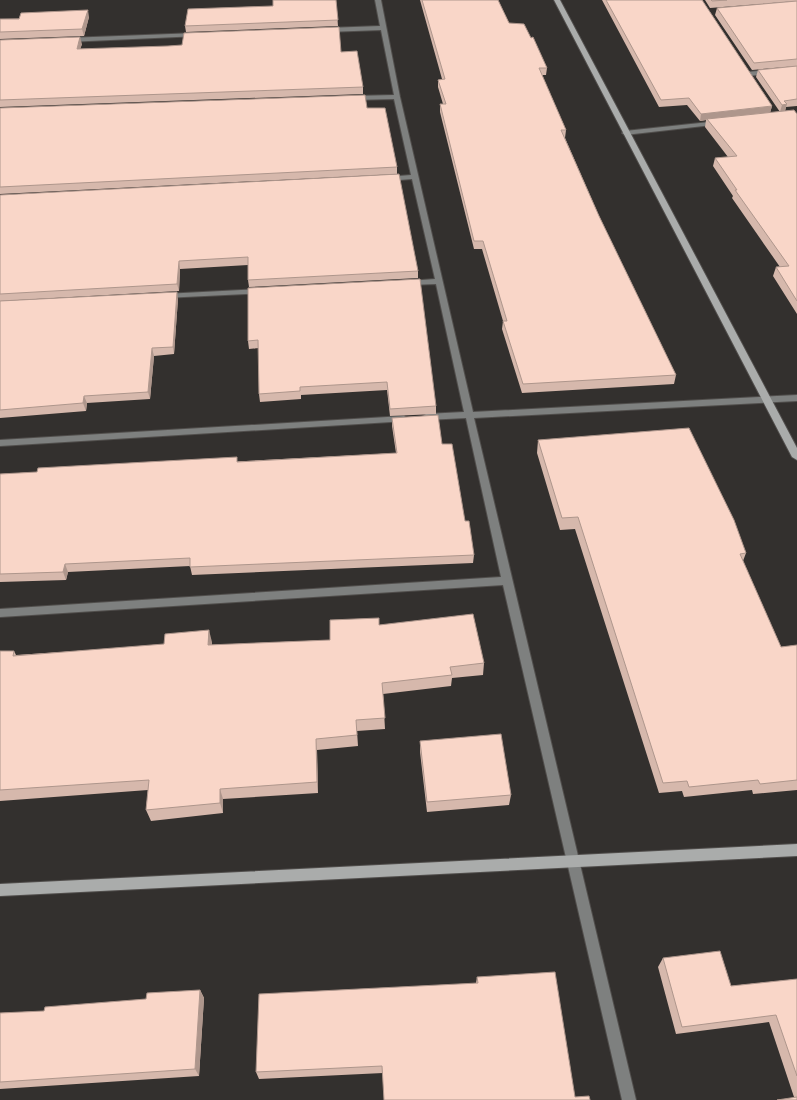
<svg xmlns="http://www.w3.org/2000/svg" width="797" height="1100" font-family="Karla,sans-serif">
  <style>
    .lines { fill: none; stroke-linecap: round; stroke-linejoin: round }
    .street-casing { stroke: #514e4c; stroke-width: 2 }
    .secondary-casing { stroke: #514e4c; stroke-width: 2 }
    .street { fill: #7e807f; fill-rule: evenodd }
    .secondary { fill: #aaacab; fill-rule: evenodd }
    .wall { fill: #d6b8ac }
    .shaded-wall { fill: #ae968c }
    .building { fill: #f9d6c8; stroke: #ae968c }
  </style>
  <rect width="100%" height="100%" fill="#33302e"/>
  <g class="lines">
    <g class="street-casing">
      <path id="street" d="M 375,0 L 381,0 L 400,97 L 473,412 L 797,395 L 797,401 L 474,418 L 636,1100 L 622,1100 L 503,585 L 0,617 L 0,609 L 501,577 L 466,418 L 426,420 L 422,417 L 426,414 L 464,412 L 436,284 L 409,285 L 405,283 L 409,281 L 435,279 L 412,179 L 387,181 L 384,179 L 387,177 L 411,175 L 394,99 L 353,100 L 350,98 L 353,96 L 394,95 L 381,30 L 327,32 L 324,30 L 327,28 L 380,26 Z
        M 197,33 L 199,34 L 199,36 L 67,42 L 64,40 L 67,38 Z
        M 797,67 L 797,71 L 748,76 L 745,74 L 748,72 Z
        M 719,121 L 722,123 L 721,124 L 625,135 L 622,133 L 625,131 Z
        M 262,289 L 266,291 L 265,293 L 164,298 L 160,296 L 164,294 Z
        M 404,416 L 408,419 L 407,421 L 0,446 L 0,440 Z"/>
    </g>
    <g class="secondary-casing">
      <path id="secondary" d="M 554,0 L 560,0 L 797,448 L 797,460 L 792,457 Z
        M 797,844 L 797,856 L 0,896 L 0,884 Z"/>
    </g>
    <use href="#street" class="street"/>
    <use href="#secondary" class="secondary"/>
  </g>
  <path class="wall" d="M 336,0 L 338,26 L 186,32 L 185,26 L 273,6 Z
    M 420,0 L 498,0 L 509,23 L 531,38 L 547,68 L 546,75 L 542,75 L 566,130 L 565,138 L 599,216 L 676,375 L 674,384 L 522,393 L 502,329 L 503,321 L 482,249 L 474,249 L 440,112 L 440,104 L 443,104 L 438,87 L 438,80 L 442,79 Z
    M 602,0 L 702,0 L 772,106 L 770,113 L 780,112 L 756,77 L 758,70 L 797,66 L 797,106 L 786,107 L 785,111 L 797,114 L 797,314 L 773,276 L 776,267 L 780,267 L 732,198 L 733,196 L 713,166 L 715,158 L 728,157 L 705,127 L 706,120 L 700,121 L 687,105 L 659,107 Z
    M 705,0 L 797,0 L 797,1 L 710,8 Z
    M 797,1 L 797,66 L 752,70 L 715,15 L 717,8 Z
    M 89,17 L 84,36 L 0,39 L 0,19 Z
    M 0,40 L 82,44 L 80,49 L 341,52 L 363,87 L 363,94 L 0,107 Z
    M 0,108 L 367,108 L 397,167 L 397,174 L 0,194 Z
    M 0,195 L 418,271 L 418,278 L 249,287 L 248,280 L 248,265 L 180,269 L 179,291 L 0,301 Z
    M 248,288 L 436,406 L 436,414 L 390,416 L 387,390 L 301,395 L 301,399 L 260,402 L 259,394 L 259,348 L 249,349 L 248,341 Z
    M 178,299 L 174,354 L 154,356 L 150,399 L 87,403 L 86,411 L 0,418 L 0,301 Z
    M 392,418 L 442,444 L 465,521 L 474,555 L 473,563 L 192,575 L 190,566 L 68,572 L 66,580 L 0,582 L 0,474 L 396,453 L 392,426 Z
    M 538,440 L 746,553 L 743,561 L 781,647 L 797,645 L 797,790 L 753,794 L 752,790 L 684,797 L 682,791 L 659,793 L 575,529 L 560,530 L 537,453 Z
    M 379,625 L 484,663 L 483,675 L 452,678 L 451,686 L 383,694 L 385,729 L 357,731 L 358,746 L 317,750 L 318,793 L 223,799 L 223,813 L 151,821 L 146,810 L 148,790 L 0,801 L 0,651 L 14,651 L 16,655 L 212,642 L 212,645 L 330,640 Z
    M 420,741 L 511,795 L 509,805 L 427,812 L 420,752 Z
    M 663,958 L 731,986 L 797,979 L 797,1100 L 794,1097 L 769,1022 L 676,1034 L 658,967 Z
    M 477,977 L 575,1097 L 383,1073 L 259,1079 L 256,1072 L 476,983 Z
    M 200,990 L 204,998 L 199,1076 L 0,1089 L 0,1013 L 44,1011 L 146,999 Z"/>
  <path class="shaded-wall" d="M 88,10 L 89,17 L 84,36 L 82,29 Z
    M 80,37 L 82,44 L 78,56 L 77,49 Z
    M 787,104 L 785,111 L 780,112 L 782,105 Z
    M 772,106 L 770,113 L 707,119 L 706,120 L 700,121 L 701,114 Z
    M 179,261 L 180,269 L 179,291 L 177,284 Z
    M 177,292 L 178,299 L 174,354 L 173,347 Z
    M 152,348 L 154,356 L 150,399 L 148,392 Z
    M 84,396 L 87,403 L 86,411 L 83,403 Z
    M 65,564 L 68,572 L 66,580 L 63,572 Z
    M 209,630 L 212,642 L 211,657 L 208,645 Z
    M 316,739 L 317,750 L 318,793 L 317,782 Z
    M 220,789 L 223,799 L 223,813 L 220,803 Z
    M 200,990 L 204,998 L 199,1076 L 195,1069 Z"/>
  <path class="building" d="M 273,0 L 336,0 L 338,20 L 185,26 L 188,9 L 273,6 Z
    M 422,0 L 498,0 L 509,23 L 524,24 L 531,38 L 533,37 L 547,68 L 539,68 L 566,130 L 561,130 L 599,216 L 676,375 L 523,384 L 503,321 L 507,321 L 483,241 L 474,241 L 440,104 L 446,104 L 438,80 L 445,79 Z
    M 606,0 L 702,0 L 772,106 L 701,114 L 689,98 L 661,100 Z
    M 711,0 L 727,0 L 712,1 Z
    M 797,1 L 797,59 L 754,63 L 717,8 Z
    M 88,10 L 82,29 L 0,32 L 0,19 L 19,19 L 21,13 Z
    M 339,27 L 341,52 L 357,51 L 363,87 L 0,100 L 0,40 L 80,37 L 77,49 L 168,46 L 182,45 L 184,33 Z
    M 797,66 L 797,99 L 784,101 L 787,104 L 782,105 L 758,70 Z
    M 365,95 L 367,108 L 385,108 L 397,167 L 0,187 L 0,108 Z
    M 794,110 L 797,114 L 797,301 L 776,267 L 789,266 L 735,190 L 737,190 L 715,158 L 737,156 L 707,119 Z
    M 399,174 L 418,271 L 248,280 L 248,257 L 179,261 L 177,284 L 0,294 L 0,195 Z
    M 420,279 L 436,406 L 390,409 L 387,382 L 300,387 L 300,391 L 259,394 L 258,340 L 248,341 L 248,288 Z
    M 177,292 L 173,347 L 152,348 L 148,392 L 84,396 L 83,403 L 0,410 L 0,301 Z
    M 438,415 L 442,444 L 452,444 L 465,521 L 469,521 L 474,555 L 190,567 L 190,558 L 65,564 L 63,572 L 0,574 L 0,474 L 37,472 L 38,468 L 237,457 L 237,462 L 397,453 L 392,418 Z
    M 689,428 L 734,520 L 746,553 L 740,554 L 781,647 L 797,645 L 797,780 L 760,784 L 758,780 L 689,787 L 687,781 L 663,783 L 578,517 L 562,518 L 538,440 Z
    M 473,614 L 484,663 L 450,667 L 452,675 L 382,683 L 385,718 L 356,720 L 357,735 L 316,739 L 317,782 L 220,789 L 220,803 L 146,810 L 149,780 L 0,790 L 0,651 L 14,651 L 13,656 L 164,644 L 165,634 L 209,630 L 208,645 L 330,640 L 330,620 L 379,618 L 379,625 Z
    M 501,734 L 511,795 L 427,802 L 420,741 Z
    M 720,951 L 731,986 L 797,979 L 797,1076 L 776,1015 L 682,1027 L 663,958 Z
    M 555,972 L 575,1097 L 589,1096 L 590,1100 L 384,1100 L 382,1066 L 256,1072 L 259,994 L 478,983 L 477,977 Z
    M 200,990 L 195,1069 L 0,1082 L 0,1013 L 44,1011 L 45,1007 L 146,999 L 147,993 Z
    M 797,1097 L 797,1100 L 777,1100 Z"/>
</svg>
